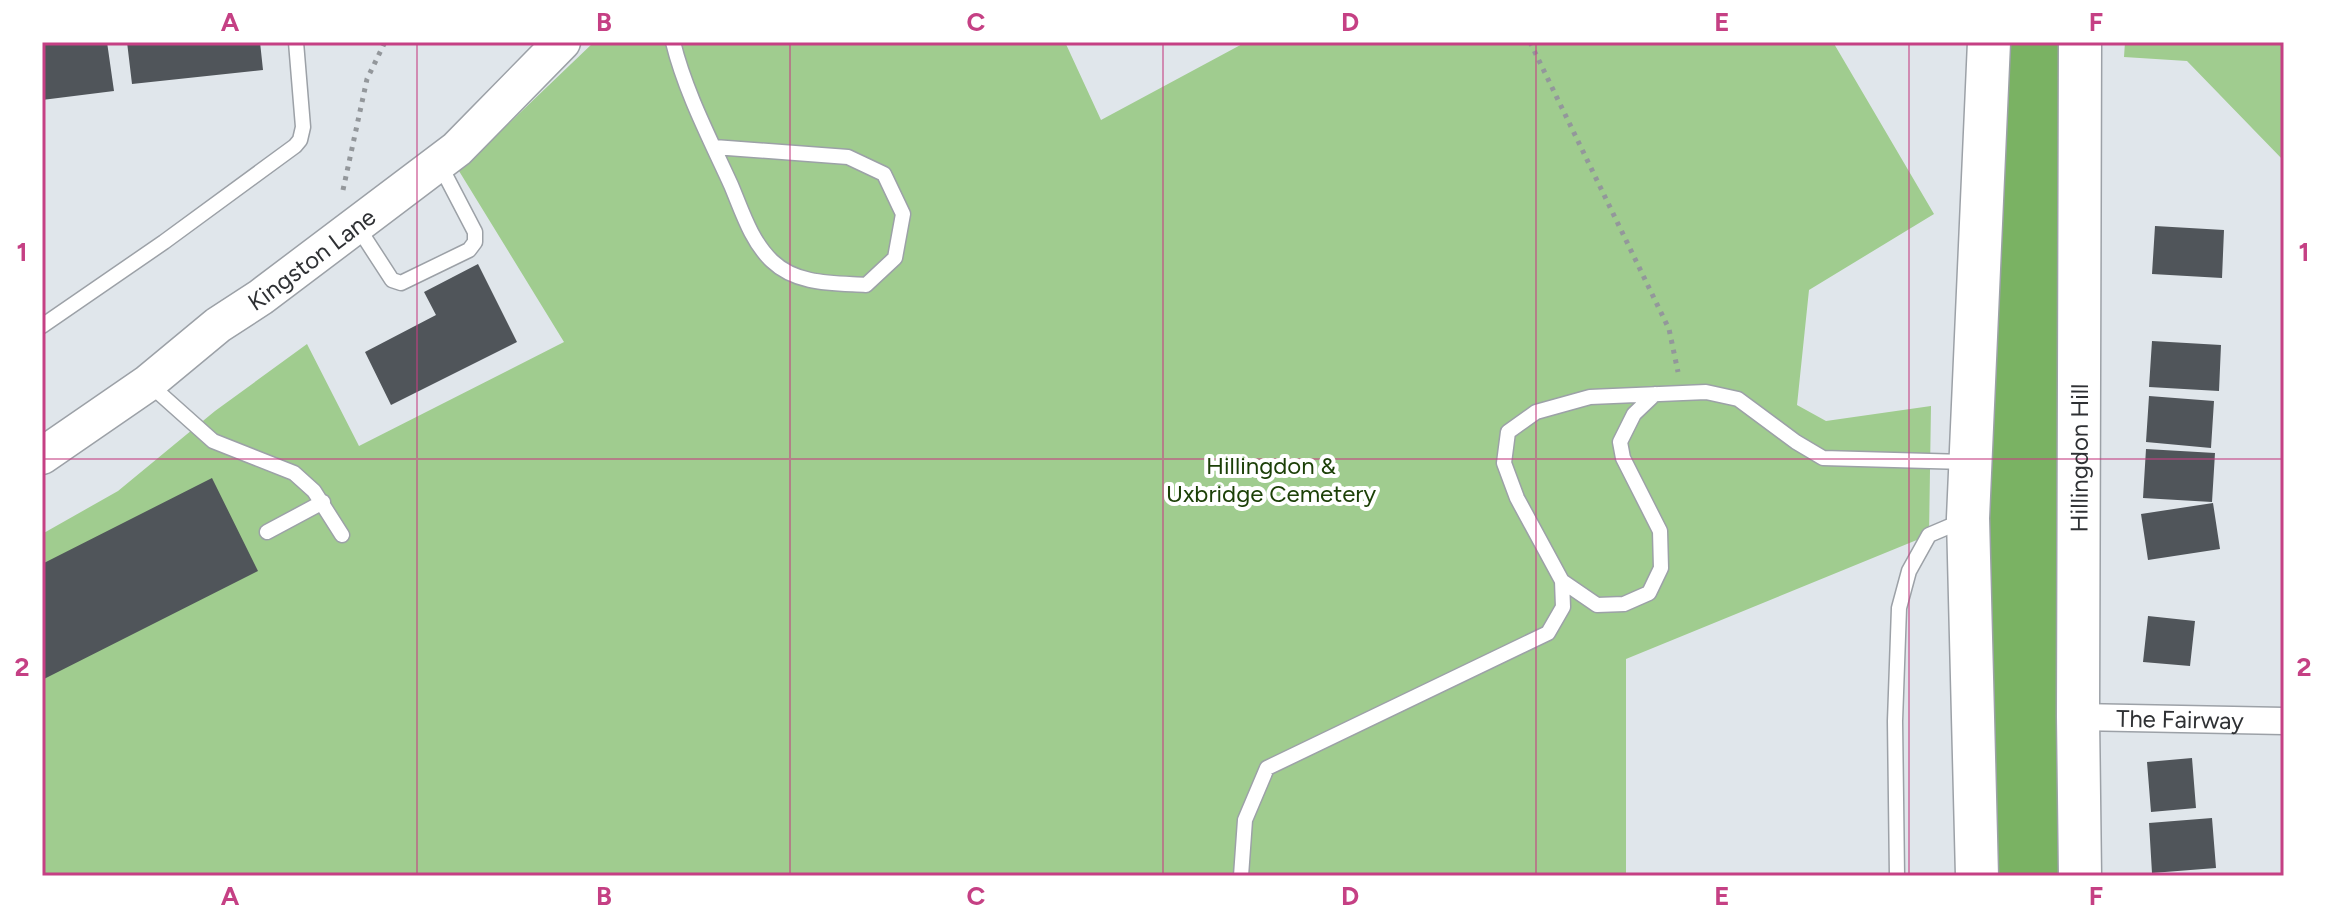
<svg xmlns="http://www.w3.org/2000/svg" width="2326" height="918" font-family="Figtree,sans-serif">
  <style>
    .green { fill: #a0cc8f }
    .forest { fill: #7ab263 }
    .building { fill: #50555a }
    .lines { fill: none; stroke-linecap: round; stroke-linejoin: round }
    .lane-casing { stroke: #9ca1a7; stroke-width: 17 }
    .street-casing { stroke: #9ca1a7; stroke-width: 29 }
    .secondary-casing { stroke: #9ca1a7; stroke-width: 39 }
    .primary-casing { stroke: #9ca1a7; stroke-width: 45 }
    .path { stroke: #93979b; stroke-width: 5; stroke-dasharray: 4 6; stroke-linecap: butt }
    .lane { stroke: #fff; stroke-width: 14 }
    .street { stroke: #fff; stroke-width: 26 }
    .secondary { stroke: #fff; stroke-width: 36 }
    .primary { stroke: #fff; stroke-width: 42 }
    .grid { fill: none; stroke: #c54084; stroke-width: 2; stroke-opacity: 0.55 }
    .labels { text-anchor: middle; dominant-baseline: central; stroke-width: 8; stroke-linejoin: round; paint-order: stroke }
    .street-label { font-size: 24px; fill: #2f3134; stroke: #fff }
    .park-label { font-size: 24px; fill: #1c4007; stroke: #fff }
    .neatline { fill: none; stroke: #c54084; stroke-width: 3 }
    .grid-label { font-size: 26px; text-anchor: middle; font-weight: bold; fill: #c54084 }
  </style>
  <rect width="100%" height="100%" fill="#e0e6eb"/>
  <path class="green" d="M 594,42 L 1065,42 L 1101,120 L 1246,42 L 1833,42 L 1934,214 L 1809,290 L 1797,405 L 1826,421 L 1931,406 L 1929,535 L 1626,659 L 1626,876 L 42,876 L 42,534 L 118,491 L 215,411 L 307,344 L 359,446 L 564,342 L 459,171 Z
    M 2125,42 L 2284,42 L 2284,161 L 2187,61 L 2124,57 Z"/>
  <path class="forest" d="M 1989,42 L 2080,42 L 2080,876 L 1977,876 Z"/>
  <path class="building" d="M 42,42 L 107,42 L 114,91 L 42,100 Z
    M 127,42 L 260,42 L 263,70 L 132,84 Z
    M 2155,226 L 2224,230 L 2222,278 L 2152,274 Z
    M 478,264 L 517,342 L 391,405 L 365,352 L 436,315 L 424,292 Z
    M 2152,341 L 2221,345 L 2219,391 L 2149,387 Z
    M 2149,396 L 2214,401 L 2211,448 L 2146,442 Z
    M 2146,449 L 2215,453 L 2212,502 L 2143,498 Z
    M 212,478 L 258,571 L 42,680 L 42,564 Z
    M 2213,503 L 2220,549 L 2148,560 L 2141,514 Z
    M 2148,616 L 2195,621 L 2190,666 L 2143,662 Z
    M 2192,758 L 2196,808 L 2151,812 L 2147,762 Z
    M 2212,818 L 2216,868 L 2152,873 L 2149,823 Z"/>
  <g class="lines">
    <g class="lane-casing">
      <path id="lane" d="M 673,42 C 685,91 710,139 731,185 C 742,211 751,241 772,261 C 797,285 834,283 866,285 L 895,258 L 903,214 L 884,174 L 848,157 L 714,147
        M 357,226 L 392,280 L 401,283 L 469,250 L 475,242 L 475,232 L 439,163
        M 42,326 L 164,242 L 295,146 L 300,140 L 303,127 L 296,42
        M 148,383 L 213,441 L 294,473 L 314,491 L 342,535
        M 1655,394 L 1634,414 L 1620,442 L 1623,458 L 1660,531 L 1661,568 L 1649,593 L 1624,604 L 1597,605 L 1562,581 L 1517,498 L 1504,463 L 1508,432 L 1536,412 L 1590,397 L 1706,392 L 1738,399 L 1796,442 L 1823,458 L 1965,462
        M 267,532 L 323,502
        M 1241,876 L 1245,820 L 1267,768 L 1548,633 L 1563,607 L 1562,581
        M 1897,876 L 1895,721 L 1899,608 L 1909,571 L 1929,535 L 1962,521"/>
    </g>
    <g class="street-casing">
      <g id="street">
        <path id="s1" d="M 2078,717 L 2284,721"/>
      </g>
    </g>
    <g class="secondary-casing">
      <g id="secondary">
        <path id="s2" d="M 42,456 L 148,383 L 218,325 L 261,297 L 457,149 L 562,42"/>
      </g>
    </g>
    <g class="primary-casing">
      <g id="primary">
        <path d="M 1977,876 L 1968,518 L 1989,42"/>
        <path id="s3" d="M 2080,876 L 2078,717 L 2080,42"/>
      </g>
    </g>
    <path class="path" d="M 1530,42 L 1669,329 L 1678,372
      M 343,190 L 367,79 L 385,42"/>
    <use href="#lane" class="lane"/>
    <use href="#street" class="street"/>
    <use href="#secondary" class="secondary"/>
    <use href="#primary" class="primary"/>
  </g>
  <path class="grid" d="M 417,42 L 417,876M 790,42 L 790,876M 1163,42 L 1163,876M 1536,42 L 1536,876M 1909,42 L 1909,876M 42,459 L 2284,459"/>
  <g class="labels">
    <g class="street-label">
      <text stroke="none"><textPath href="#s2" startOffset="334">Kingston Lane</textPath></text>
      <text stroke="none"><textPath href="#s3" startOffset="418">Hillingdon Hill</textPath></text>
      <text stroke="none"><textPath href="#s1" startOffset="102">The Fairway</textPath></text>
    </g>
    <g class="park-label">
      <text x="1271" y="465">Hillingdon &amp;<tspan x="1271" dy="28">Uxbridge Cemetery</tspan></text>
    </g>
  </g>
  <rect width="2326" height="918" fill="none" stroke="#ffffff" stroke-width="88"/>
  <rect x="44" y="44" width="2238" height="830" class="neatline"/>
  <g class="grid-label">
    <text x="230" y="31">A</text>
    <text x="604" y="31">B</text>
    <text x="976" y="31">C</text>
    <text x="1350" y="31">D</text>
    <text x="1722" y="31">E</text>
    <text x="2096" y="31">F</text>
    <text x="22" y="261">1</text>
    <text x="2304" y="261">1</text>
    <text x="22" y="676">2</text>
    <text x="2304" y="676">2</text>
    <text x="230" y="905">A</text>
    <text x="604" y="905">B</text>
    <text x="976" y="905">C</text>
    <text x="1350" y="905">D</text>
    <text x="1722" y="905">E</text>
    <text x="2096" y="905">F</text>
  </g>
</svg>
